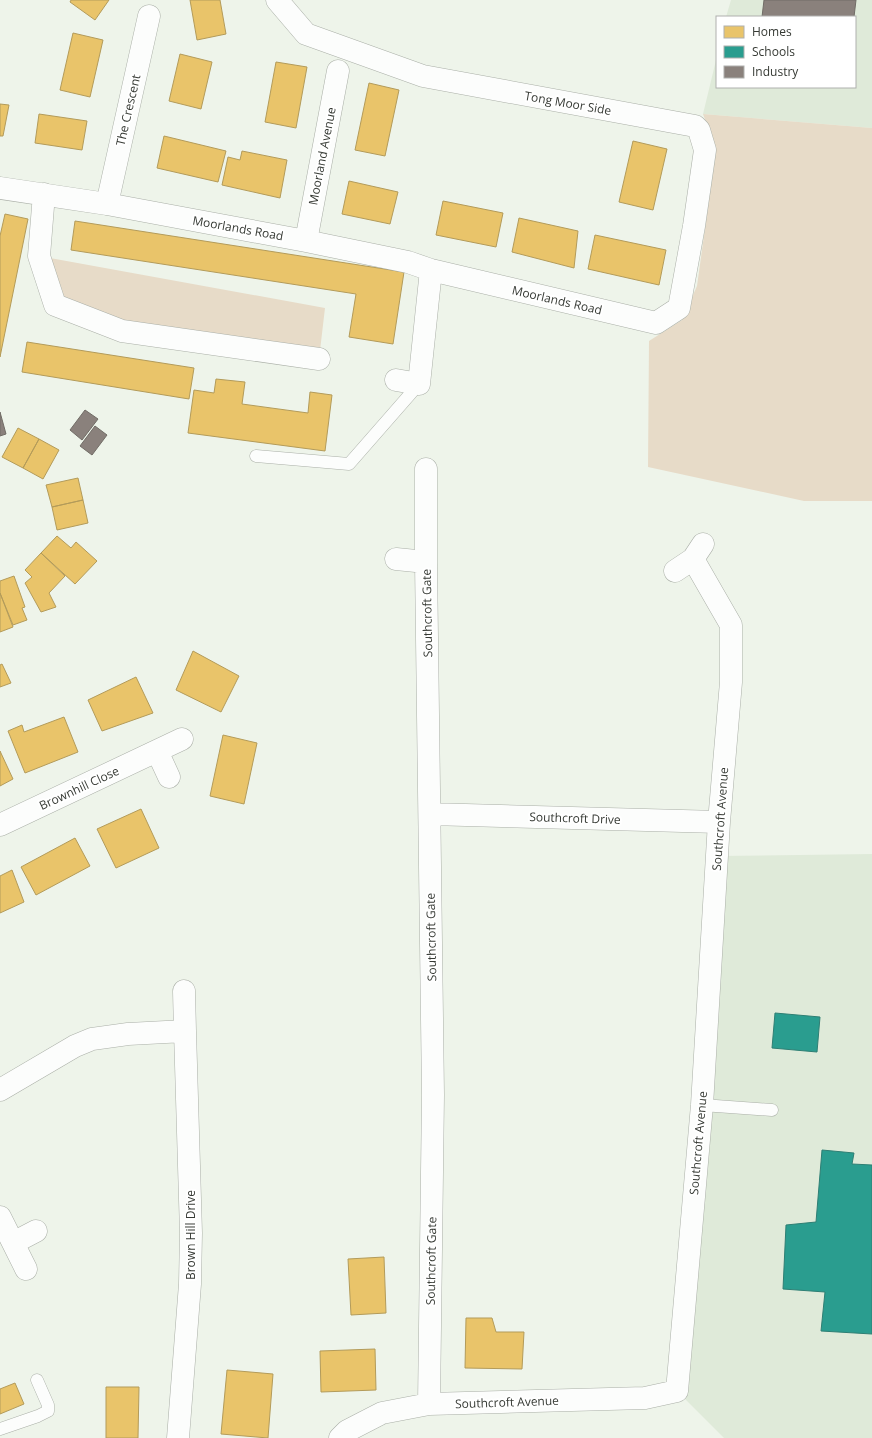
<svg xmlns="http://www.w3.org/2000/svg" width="872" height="1438" font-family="'Open Sans',sans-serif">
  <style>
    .built { fill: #dfead9 }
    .green { fill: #e7dbc8 }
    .homes { fill: #e9c46a; stroke: #b39b5a }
    .schools { fill: #2a9d8f; stroke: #2e7f74 }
    .industry { fill: #8a817c; stroke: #716c66 }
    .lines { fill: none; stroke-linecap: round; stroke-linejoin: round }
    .lane-casing { stroke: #aaafa7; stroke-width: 13 }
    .street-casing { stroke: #aaafa7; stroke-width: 23 }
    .lane { stroke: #fcfdfc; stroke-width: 12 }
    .street { stroke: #fcfdfc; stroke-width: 22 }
    .labels { text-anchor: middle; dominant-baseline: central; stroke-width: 4; stroke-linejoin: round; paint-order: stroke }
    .street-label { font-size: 12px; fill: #363a34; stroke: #fff }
  </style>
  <rect width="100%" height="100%" fill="#eef4ea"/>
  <path class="built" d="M 731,0 L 872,0 L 872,128 L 703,114 L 717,56 L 717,87 L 855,87 L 855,17 L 726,17 Z
    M 872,854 L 872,1438 L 724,1438 L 677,1391 L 717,856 Z"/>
  <path class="green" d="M 703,114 L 872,128 L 872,501 L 804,501 L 648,467 L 649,341 L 682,320 L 697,286 L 716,149 Z
    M 39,256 L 325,308 L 319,359 L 122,331 L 55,305 Z"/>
  <path class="homes" d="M 71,0 L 109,0 L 95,20 L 70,2 Z
    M 190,0 L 220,0 L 226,34 L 197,40 Z
    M 73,33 L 103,40 L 90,97 L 60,90 Z
    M 180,54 L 212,62 L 201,109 L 169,101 Z
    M 276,62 L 307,67 L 296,128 L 265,122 Z
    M 369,83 L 399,90 L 385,156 L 355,150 Z
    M 0,104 L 9,105 L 3,136 L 0,136 Z
    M 39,114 L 87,121 L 82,150 L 35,143 Z
    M 164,136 L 226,151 L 218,182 L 157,168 Z
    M 633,141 L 667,149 L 653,210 L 619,202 Z
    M 242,151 L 287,160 L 280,198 L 222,185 L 228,157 L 240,160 Z
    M 349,181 L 398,192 L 390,224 L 342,214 Z
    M 443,201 L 503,213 L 496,247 L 436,235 Z
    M 5,214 L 28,219 L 0,357 L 0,236 Z
    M 519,218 L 578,231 L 574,268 L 512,252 Z
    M 75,221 L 404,272 L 393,344 L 349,337 L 356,294 L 71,250 Z
    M 595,235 L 666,250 L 659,285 L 588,269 Z
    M 27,342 L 194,368 L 189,399 L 22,372 Z
    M 216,379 L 245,382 L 242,404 L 308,413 L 310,392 L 332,395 L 325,451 L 188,433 L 194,390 L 214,393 Z
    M 18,428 L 39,439 L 23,468 L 2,457 Z
    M 39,439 L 59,450 L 43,479 L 23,468 Z
    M 78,478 L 83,500 L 52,507 L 46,485 Z
    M 83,500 L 88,523 L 57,530 L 52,507 Z
    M 57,536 L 71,548 L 76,542 L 97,561 L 75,584 L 41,553 Z
    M 41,553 L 65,576 L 49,593 L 56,607 L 41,612 L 25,583 L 32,577 L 25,570 Z
    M 14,576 L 25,607 L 22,608 L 27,620 L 13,625 L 0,593 L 0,581 Z
    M 0,593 L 13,627 L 0,632 Z
    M 193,651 L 239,676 L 221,712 L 176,690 Z
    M 2,664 L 11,683 L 0,687 L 0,665 Z
    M 136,677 L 153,713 L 102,731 L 88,700 Z
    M 64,717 L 78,752 L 25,773 L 8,731 L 22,725 L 24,732 Z
    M 223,735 L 257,743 L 244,804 L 210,796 Z
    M 0,751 L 13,779 L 0,786 Z
    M 141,809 L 159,848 L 116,868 L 97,829 Z
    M 75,838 L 90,866 L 36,895 L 21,867 Z
    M 12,870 L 24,902 L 0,913 L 0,876 Z
    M 384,1257 L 386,1313 L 351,1315 L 348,1259 Z
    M 466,1318 L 492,1318 L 496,1332 L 524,1332 L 522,1369 L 465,1368 Z
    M 375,1349 L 376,1390 L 321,1392 L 320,1351 Z
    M 227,1370 L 273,1374 L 268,1438 L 221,1434 Z
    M 15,1383 L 24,1404 L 0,1414 L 0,1389 Z
    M 106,1387 L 139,1387 L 138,1438 L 106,1438 Z"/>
  <path class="schools" d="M 775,1013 L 820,1017 L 817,1052 L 772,1048 Z
    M 822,1150 L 854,1153 L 852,1164 L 872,1165 L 872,1334 L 821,1331 L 825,1292 L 783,1289 L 786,1225 L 816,1222 Z"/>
  <path class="industry" d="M 764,0 L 856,0 L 854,17 L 762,17 Z
    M 85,410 L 98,419 L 82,440 L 70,430 Z
    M 0,412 L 6,434 L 0,436 Z
    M 95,426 L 107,435 L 92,455 L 80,446 Z"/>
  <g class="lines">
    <g class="lane-casing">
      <path id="lane" d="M 256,456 L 349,464 L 419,384
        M 702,1105 L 772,1110
        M 0,1429 L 38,1416 L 48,1411 L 48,1405 L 37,1380"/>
    </g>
    <g class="street-casing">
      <path id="street" d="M 0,188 L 107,204 L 306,241 L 408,262 L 431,270 L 656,323 L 679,308 L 694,226 L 705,150 L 699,130 L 695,126 L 423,76 L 306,34 L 277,0
        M 44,194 L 39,256 L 55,305 L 122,331 L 319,359
        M 107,204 L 149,16
        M 306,241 L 338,71
        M 396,380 L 419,384 L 431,270
        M 426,469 L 426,562 L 433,1095 L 429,1404
        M 396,559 L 426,562
        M 675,571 L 693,559 L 703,544
        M 157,751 L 169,777
        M 430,814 L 719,822
        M 0,825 L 182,739
        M 184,991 L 185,1031
        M 0,1090 L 75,1046 L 92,1039 L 128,1034 L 185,1031 L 191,1233 L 190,1284 L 178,1438
        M 0,1217 L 26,1269
        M 13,1243 L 36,1231
        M 340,1438 L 347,1431 L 382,1413 L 429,1404 L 645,1398 L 677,1391 L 702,1105 L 719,822 L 731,682 L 731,625 L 693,559"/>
    </g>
    <use href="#lane" class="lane"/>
    <use href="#street" class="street"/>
  </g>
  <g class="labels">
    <g class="street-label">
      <text transform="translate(568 103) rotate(10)">Tong Moor Side</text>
      <text transform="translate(128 110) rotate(-77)">The Crescent</text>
      <text transform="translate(322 156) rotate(-79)">Moorland Avenue</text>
      <text transform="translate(238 228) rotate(10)">Moorlands Road</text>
      <text transform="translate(557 300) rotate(13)">Moorlands Road</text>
      <text transform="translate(427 613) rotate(-91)">Southcroft Gate</text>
      <text transform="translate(79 788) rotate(-25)">Brownhill Close</text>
      <text transform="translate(575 818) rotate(2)">Southcroft Drive</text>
      <text transform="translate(720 819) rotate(-86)">Southcroft Avenue</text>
      <text transform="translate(431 937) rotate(-91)">Southcroft Gate</text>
      <text transform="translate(698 1143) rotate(-85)">Southcroft Avenue</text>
      <text transform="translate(190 1235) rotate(-90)">Brown Hill Drive</text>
      <text transform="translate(431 1261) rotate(-89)">Southcroft Gate</text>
      <text transform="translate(507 1402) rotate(-2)">Southcroft Avenue</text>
    </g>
  </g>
  <rect x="716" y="16" width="140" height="72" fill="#ffffff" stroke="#afb0ae"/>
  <rect x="724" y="26" width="20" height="12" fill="#e9c46a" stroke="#afb0ae"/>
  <text x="752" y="36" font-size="12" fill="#363a34">Homes</text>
  <rect x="724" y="46" width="20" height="12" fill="#2a9d8f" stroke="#afb0ae"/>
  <text x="752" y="56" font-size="12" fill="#363a34">Schools</text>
  <rect x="724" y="66" width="20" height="12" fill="#8a817c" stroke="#afb0ae"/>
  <text x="752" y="76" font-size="12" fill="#363a34">Industry</text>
</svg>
